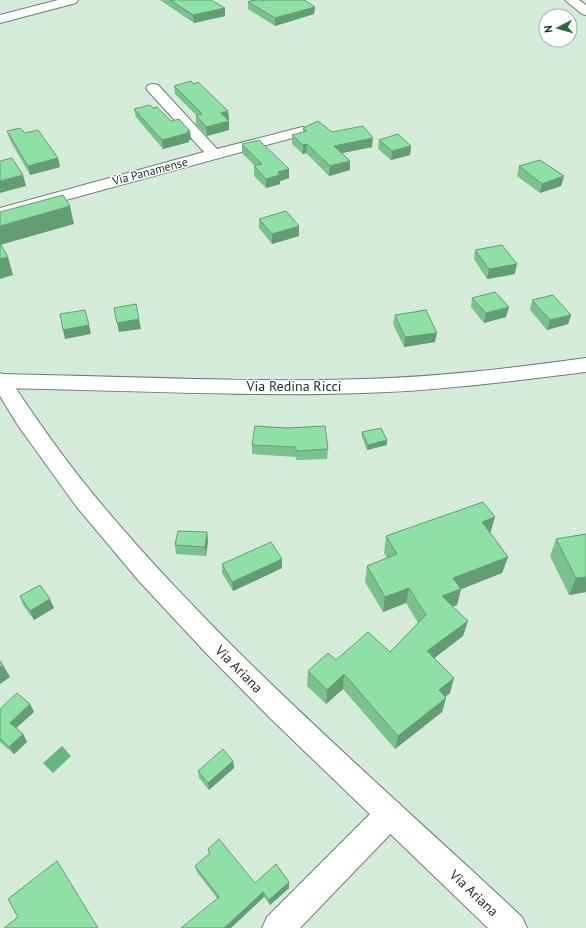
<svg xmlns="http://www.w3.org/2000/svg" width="586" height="928" font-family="'PT Sans',sans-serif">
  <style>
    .water { fill: #65b57c }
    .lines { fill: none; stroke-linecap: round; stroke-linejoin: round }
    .minor-casing { stroke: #6b8170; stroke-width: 2 }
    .major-casing { stroke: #6b8170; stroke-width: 2 }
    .minor { fill: #fff; fill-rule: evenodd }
    .major { fill: #fff; fill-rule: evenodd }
    .wall { fill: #7bc18d }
    .shaded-wall { fill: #649d73 }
    .building { fill: #8fe0a4; stroke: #649d73 }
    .labels { text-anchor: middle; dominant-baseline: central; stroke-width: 3; stroke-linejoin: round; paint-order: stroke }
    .far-street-label { font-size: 12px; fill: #263028; stroke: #fff }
    .street-label { font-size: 14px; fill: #263028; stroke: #fff }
  </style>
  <rect width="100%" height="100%" fill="#d3ebd8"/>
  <path class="water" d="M 62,746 L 71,756 L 53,773 L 43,763 Z"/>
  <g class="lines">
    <g class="minor-casing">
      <path id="minor" d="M 58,0 L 78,0 L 76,3 L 0,23 L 0,15 Z
        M 565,0 L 579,0 L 586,5 L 586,15 L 582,14 Z
        M 153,84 L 158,85 L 217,149 L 302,127 L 307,128 L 309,131 L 307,134 L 0,218 L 0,208 L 204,152 L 148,91 L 146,88 L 148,85 Z
        M 586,358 L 586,372 C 512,381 438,391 363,393 C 242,397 121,390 0,388 L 0,374 C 121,376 242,383 363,379 C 438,377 512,368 586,358 Z
        M 390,799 L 400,804 L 405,814 L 400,824 L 300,928 L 262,928 L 267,917 L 380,804 Z"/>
    </g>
    <g class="major-casing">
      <path id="major" d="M 0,373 L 7,375 C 34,416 62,456 93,494 C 221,649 376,780 522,917 L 527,928 L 488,928 L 271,719 L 205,652 L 138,580 L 76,506 L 19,427 L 0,396 Z"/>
    </g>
    <use href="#minor" class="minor"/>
    <use href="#major" class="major"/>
  </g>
  <path class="wall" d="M 160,0 L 211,0 L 225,16 L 194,23 Z
    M 248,0 L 262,0 L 264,1 L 315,7 L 314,14 L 275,26 L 248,9 L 248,2 L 251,1 Z
    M 174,86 L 228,111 L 229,120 L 228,120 L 229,121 L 229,130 L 207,136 L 196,124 L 196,115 L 175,94 Z
    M 153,108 L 171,121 L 190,131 L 191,140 L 189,140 L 189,142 L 163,149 L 136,117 L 134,109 Z
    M 303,128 L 332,132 L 372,147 L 342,153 L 350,161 L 350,170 L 329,176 L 306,153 L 303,154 L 292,144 L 292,135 L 303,132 Z
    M 7,131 L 25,133 L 58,158 L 60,167 L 30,175 L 10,140 Z
    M 379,140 L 411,146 L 410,155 L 391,160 L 378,149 Z
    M 242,144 L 289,169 L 289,178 L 280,181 L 280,184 L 266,188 L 254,176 L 254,166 L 255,166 L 242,153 Z
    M 519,166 L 564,176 L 561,186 L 540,193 L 517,176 Z
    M 259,219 L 299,236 L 272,244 L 259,228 Z
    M 475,250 L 515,274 L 487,279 L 474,259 Z
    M 472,298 L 506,317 L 484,323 L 471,307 Z
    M 532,300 L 571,315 L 568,324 L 547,330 L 530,310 Z
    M 395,315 L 435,342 L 404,347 L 393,324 Z
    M 362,432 L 387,440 L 387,445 L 367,450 L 362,437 Z
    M 252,445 L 328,449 L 327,459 L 296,460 L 296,457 L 252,454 Z
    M 207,532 L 208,541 L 206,556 L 176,554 L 175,545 Z
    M 490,533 L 508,557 L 502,573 L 461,589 L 457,605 L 453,606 L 463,636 L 434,658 L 450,693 L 445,697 L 446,698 L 442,712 L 395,749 L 343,689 L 326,704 L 307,686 L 308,671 L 336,660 L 390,652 L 418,623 L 406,603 L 383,612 L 365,582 L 367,566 L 387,558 L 384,553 L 386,536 Z
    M 586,534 L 586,592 L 569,595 L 550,556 L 556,539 Z
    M 222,564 L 282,568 L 233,591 L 222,573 Z
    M 20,596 L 54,608 L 34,620 L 23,605 Z
    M 30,704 L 34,712 L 16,728 L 23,734 L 27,742 L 14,754 L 0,742 L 0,709 Z
    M 233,761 L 234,768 L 209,790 L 199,778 L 198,771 Z
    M 208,849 L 255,883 L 289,882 L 289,888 L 270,905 L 264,897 L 217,898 L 197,872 L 195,866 L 209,854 Z"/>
  <path class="shaded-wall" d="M 315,7 L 314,14 L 275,26 L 275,18 Z
    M 225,8 L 225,16 L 194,23 L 193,15 Z
    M 228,111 L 229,120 L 222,122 L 221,113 Z
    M 229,121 L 229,130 L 207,136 L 206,127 Z
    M 190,131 L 191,140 L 189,140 L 189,142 L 163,149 L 162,140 Z
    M 373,138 L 372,147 L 333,155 L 334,146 Z
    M 307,144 L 306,153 L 303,154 L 303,145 Z
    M 411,146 L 410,155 L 391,160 L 392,151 Z
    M 58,158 L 60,167 L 30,175 L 28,166 Z
    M 350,161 L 350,170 L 329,176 L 330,166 Z
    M 289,169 L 289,178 L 280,181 L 280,184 L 266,188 L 266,179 L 278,172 Z
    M 23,175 L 26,186 L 0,193 L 0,181 Z
    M 564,176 L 561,186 L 540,193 L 542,184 Z
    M 70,206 L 74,224 L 0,245 L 0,226 Z
    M 299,226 L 299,236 L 272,244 L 272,234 Z
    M 8,257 L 13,275 L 0,279 L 0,259 Z
    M 517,264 L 515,274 L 487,279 L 489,269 Z
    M 509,307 L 506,317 L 484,323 L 486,313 Z
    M 571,315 L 568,324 L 547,330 L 550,320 Z
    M 139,319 L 141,329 L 119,332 L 117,323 Z
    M 89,325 L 91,334 L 65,339 L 63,330 Z
    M 437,333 L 435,342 L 404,347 L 405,337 Z
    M 387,440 L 387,445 L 367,450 L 368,445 Z
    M 495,517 L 490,534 L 482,522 Z
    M 207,532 L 208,541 L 206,556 L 205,547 Z
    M 508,557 L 502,573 L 449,594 L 453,578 Z
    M 282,559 L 282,568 L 233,591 L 232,582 Z
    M 586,577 L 586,592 L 569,595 L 576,578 Z
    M 409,588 L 406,603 L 383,612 L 385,597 Z
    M 461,589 L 457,605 L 439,612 L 442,596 Z
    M 50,599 L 54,608 L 34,620 L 30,611 Z
    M 468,621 L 463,636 L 424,666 L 427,651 Z
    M 3,665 L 10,677 L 0,684 L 0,668 Z
    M 344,674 L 343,689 L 326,704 L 327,690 Z
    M 454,678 L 450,693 L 435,705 L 439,690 Z
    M 446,698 L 442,712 L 395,749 L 398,736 Z
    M 30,704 L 34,712 L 14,730 L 10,723 Z
    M 23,734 L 27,742 L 14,754 L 9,747 Z
    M 233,761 L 234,768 L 209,790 L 208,783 Z
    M 289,882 L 289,888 L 270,905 L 269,900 Z
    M 263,892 L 264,897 L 231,928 L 224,928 Z"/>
  <path class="building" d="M 170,0 L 211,0 L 225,8 L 193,15 Z
    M 256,0 L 262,0 L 264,1 L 265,0 L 304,0 L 315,7 L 275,18 L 248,2 Z
    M 191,81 L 193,84 L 198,82 L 228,111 L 221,113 L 229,121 L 206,127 L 196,115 L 202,114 L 174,86 Z
    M 150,105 L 153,108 L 157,107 L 171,121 L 179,119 L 190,131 L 187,131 L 188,133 L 162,140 L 134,109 Z
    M 318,121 L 332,132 L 363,126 L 373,138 L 334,146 L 350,161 L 330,166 L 307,144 L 303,145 L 292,135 L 307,131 L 303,128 Z
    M 20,128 L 25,133 L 38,130 L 58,158 L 28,166 L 7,131 Z
    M 398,134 L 411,146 L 392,151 L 379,140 Z
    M 259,140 L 289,169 L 278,172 L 280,175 L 266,179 L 254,166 L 262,164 L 242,144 Z
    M 12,158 L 23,175 L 0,181 L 0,161 Z
    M 540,160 L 564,176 L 542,184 L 519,166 Z
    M 63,195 L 70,206 L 0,226 L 0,212 Z
    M 286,211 L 299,226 L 272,234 L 259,219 Z
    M 0,243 L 8,257 L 0,259 Z
    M 502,245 L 517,264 L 489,269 L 475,250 Z
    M 495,292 L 509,307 L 486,313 L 472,298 Z
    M 553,295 L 571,315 L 550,320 L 532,300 Z
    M 136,304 L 139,319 L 117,323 L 114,308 Z
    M 85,310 L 89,325 L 63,330 L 60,314 Z
    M 426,310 L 437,333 L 405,337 L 395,315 Z
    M 255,426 L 287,428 L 325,426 L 328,449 L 296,451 L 296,447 L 252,445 Z
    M 381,428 L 387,440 L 368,445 L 362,432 Z
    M 483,502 L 495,517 L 482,522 L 508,557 L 453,578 L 461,589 L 442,596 L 468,621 L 427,651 L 454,678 L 439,690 L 446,698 L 398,736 L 344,674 L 327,690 L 308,671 L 328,653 L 336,660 L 368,632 L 390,652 L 426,615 L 409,588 L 385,597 L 367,566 L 397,554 L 386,536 Z
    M 178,531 L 207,532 L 205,547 L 175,545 Z
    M 586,534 L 586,577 L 576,578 L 556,539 Z
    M 271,542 L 282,559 L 232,582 L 222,564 Z
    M 40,585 L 50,599 L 30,611 L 20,596 Z
    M 0,661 L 3,665 L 0,668 Z
    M 17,693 L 30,704 L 10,723 L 23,734 L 9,747 L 0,738 L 0,709 Z
    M 223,749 L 233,761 L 208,783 L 198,771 Z
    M 219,839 L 255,883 L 276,864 L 289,882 L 269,900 L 263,892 L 224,928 L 181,928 L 219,897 L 195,866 L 210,853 L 208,849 Z
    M 57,861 L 98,928 L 4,928 L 18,917 L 8,899 Z"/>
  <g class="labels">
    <g class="far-street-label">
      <text transform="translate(150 171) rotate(-15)">Via Panamense</text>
    </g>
    <g class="street-label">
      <text x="294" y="386">Via Redina Ricci</text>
      <text transform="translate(239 669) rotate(45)">Via Ariana</text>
      <text transform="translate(474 893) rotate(43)">Via Ariana</text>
    </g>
  </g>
  <g transform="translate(558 28) rotate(264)"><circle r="19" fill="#ffffff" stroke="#a8aca9"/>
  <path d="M0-3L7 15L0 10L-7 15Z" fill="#257140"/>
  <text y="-6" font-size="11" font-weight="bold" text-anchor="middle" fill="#263028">N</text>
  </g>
</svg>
